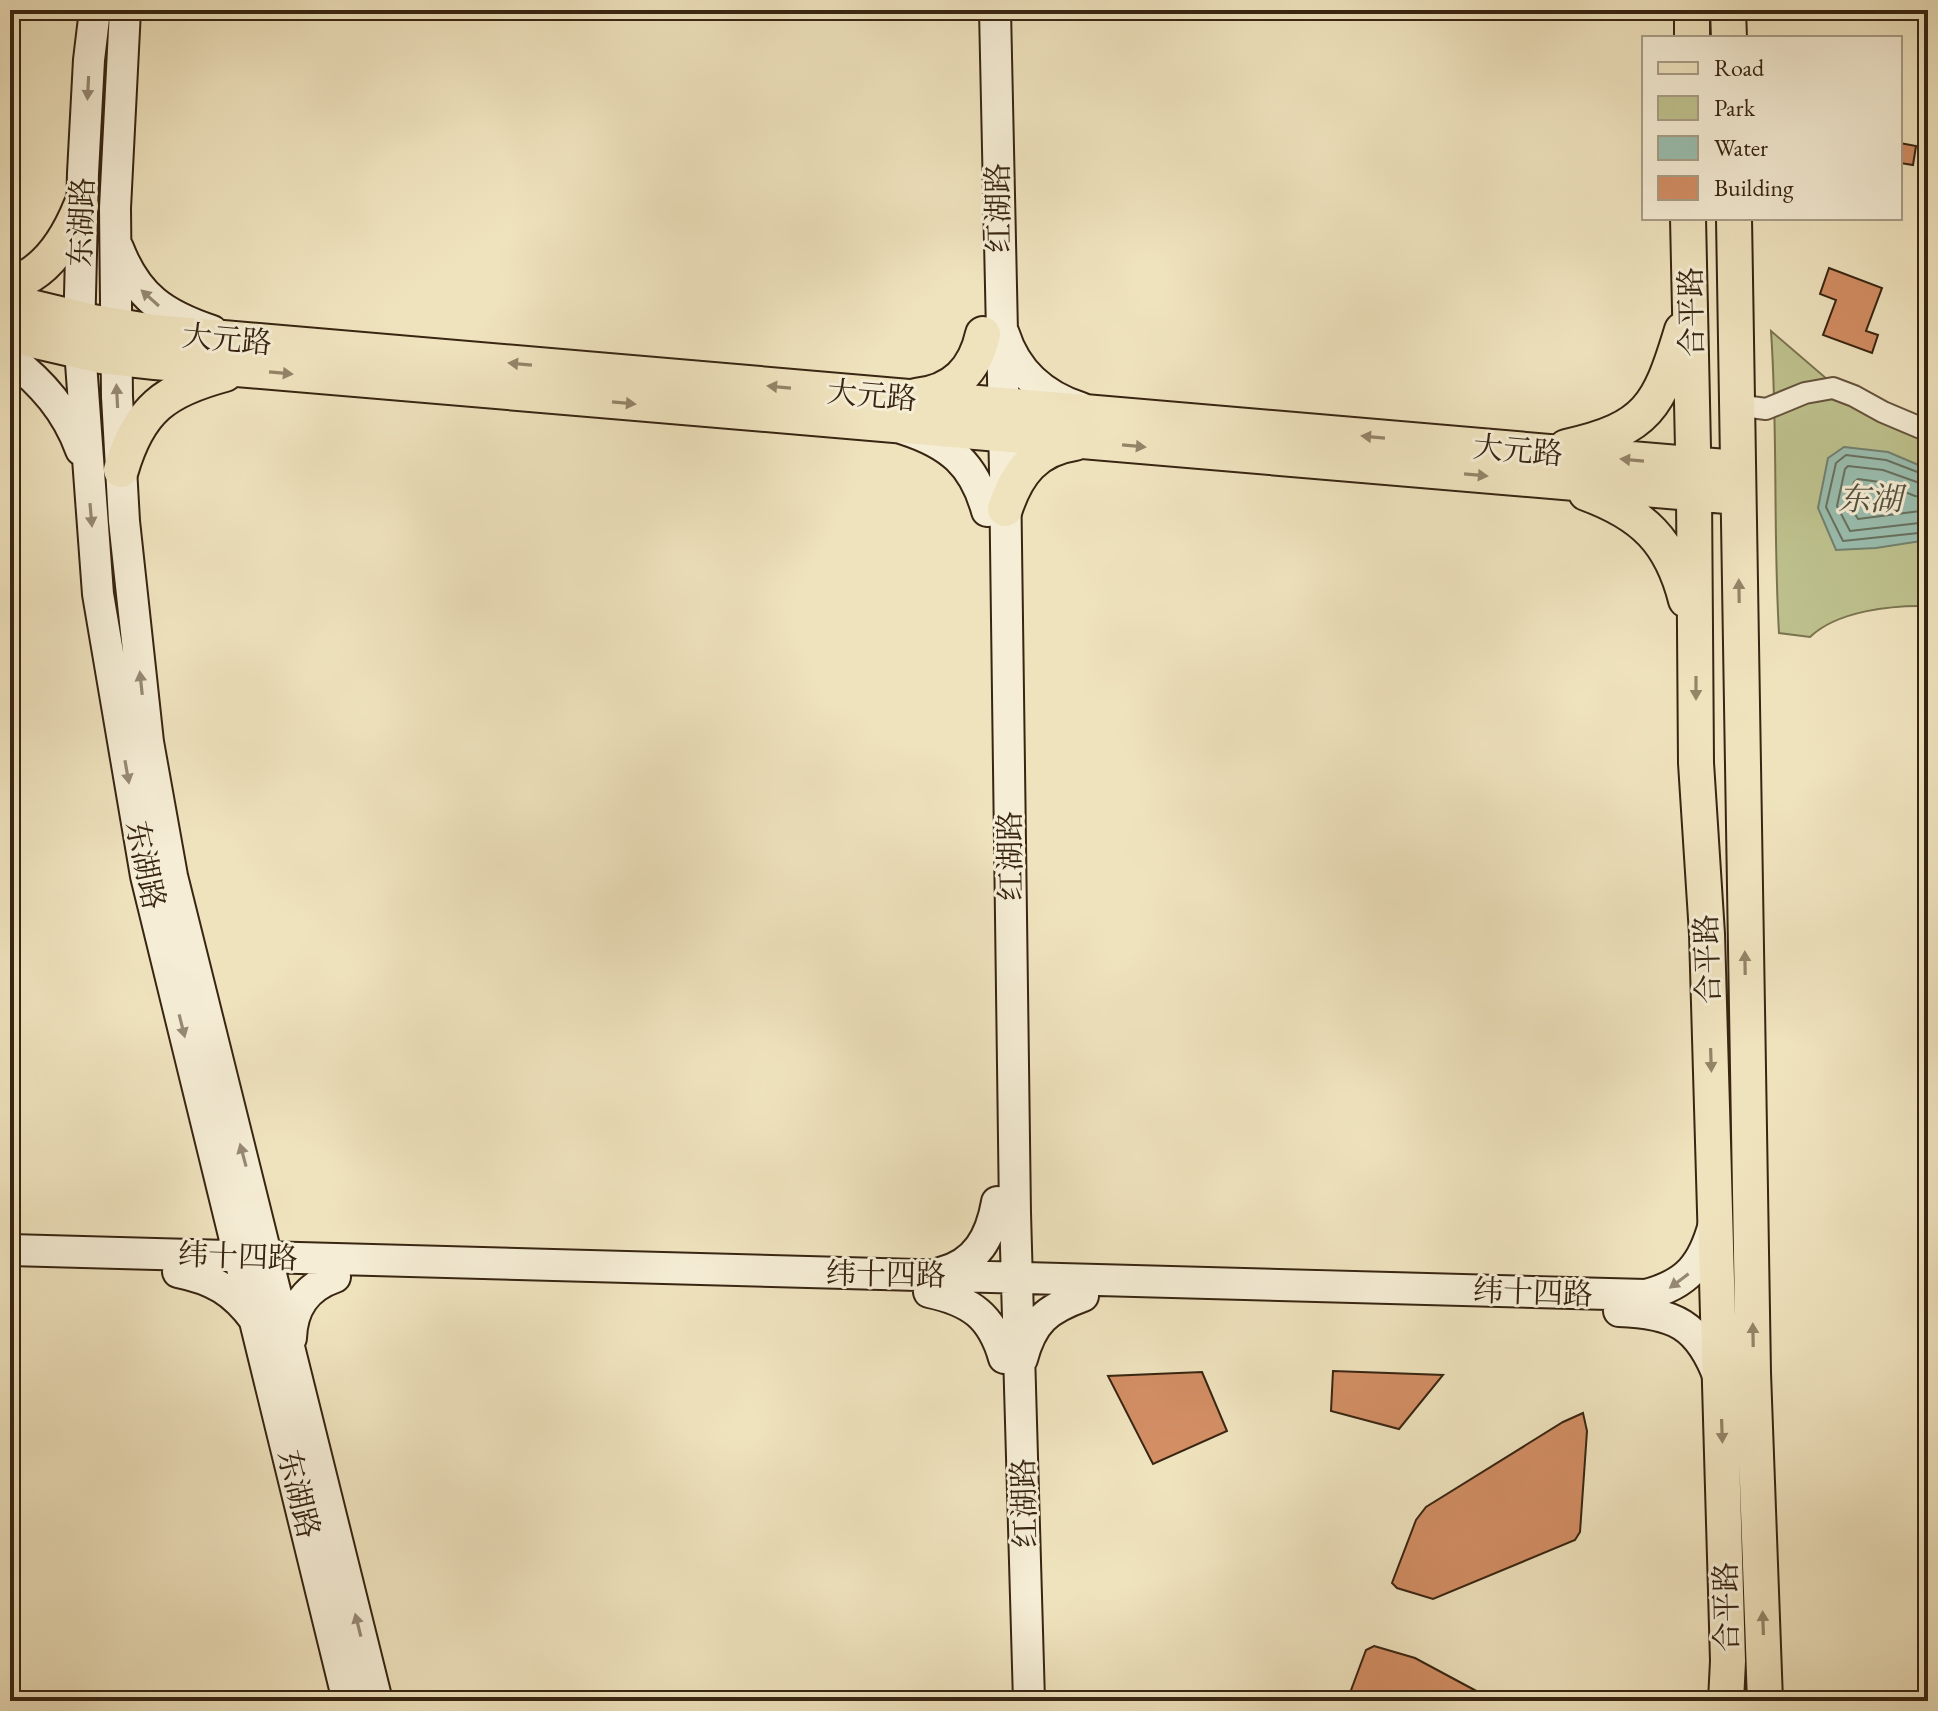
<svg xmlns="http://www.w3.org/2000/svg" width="1938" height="1711" font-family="'EB Garamond','Noto Serif SC',serif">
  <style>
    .green { fill: #bec28e; stroke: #7b7450; stroke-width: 2 }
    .water { fill: #9abeaf; stroke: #738170; stroke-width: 2 }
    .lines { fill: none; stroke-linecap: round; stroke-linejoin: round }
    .shore { stroke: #697260; stroke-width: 2 }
    .building { fill: #d38e64; stroke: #382512; stroke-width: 2 }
    .street-casing { stroke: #66543d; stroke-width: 24 }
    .secondary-casing { stroke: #382512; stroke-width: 34 }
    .primary-casing { stroke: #382512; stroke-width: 38 }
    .street { stroke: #f5edd5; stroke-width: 20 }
    .secondary { stroke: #f5edd5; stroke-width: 30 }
    .primary { stroke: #efe3be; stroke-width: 34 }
    .oneway { fill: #968974 }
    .oneway2 { fill: #948468 }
    .labels { text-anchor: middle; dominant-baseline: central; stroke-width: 6; stroke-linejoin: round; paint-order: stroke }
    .street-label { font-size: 30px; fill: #382512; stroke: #f5edd5 }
    .water-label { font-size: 32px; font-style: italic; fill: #555341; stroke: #f5edd5 }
  </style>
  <rect width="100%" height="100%" fill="#efe3be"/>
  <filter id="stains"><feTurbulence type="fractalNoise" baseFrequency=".0025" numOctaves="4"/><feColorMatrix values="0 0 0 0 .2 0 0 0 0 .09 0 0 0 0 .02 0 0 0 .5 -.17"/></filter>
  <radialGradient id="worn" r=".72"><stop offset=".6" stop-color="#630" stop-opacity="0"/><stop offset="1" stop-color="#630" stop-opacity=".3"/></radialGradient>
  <path class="green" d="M 1771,331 L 1828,380 L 1913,417 L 1928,418 L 1928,606 C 1892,605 1837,611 1810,637 L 1779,633 C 1773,532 1778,432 1771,331 Z"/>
  <path class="water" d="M 1844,447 L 1888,452 L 1928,469 L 1928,540 L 1876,548 L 1836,550 L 1818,508 L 1828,458 Z"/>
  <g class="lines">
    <path class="shore" d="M 1928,476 L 1886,460 L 1846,455 L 1836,463 L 1826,507 L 1843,541 L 1928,532
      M 1928,486 L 1883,470 L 1848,466 L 1845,469 L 1837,506 L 1850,531 L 1928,522
      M 1928,498 L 1915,496 L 1880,482 L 1858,479 L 1854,482 L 1849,504 L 1858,519 L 1928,510"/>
  </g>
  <path class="building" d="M 1900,143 L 1916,146 L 1913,165 L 1900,163 Z
    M 1829,268 L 1882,288 L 1866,331 L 1878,335 L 1872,353 L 1823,335 L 1836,300 L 1820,294 Z
    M 1333,1371 L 1443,1375 L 1399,1429 L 1331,1411 Z
    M 1202,1372 L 1227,1431 L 1153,1464 L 1108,1376 Z
    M 1583,1413 L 1587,1431 L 1580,1532 L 1575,1540 L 1433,1599 L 1397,1588 L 1392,1583 L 1416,1520 L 1426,1507 L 1563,1422 Z
    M 1374,1646 L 1415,1658 L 1495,1701 L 1347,1701 L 1366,1650 Z"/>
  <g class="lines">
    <g class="street-casing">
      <path id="street" d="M 1736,405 L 1766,409 L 1805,393 L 1833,388 L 1854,396 L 1883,412 L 1928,431"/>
    </g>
    <g class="secondary-casing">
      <path id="secondary" d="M 95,10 L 89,60 L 83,173 L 79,336 L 98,594 L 146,876 L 348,1701
        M 125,10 L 115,208 L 117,397 L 124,521 L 148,742 L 172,876 L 377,1701
        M 995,10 L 1005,471 L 1015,1213 L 1029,1701
        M 118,248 C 137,297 164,315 212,331
        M 1004,334 C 1016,372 1044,396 1081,408
        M 10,358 C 42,383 67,411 81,450
        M 904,429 C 950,444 974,464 987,511
        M 10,1250 L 1646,1295 C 1687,1284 1703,1265 1714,1224
        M 178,1272 C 213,1279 234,1291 255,1320
        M 940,1273 C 977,1264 991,1236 997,1202
        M 929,1292 C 971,1301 992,1316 1004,1358
        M 1619,1311 C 1674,1313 1699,1324 1719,1378
        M 291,1338 C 292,1308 306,1287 335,1277
        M 1022,1359 C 1032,1321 1047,1309 1083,1296"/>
    </g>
    <g class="primary-casing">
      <path id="primary" d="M 1692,10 L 1692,38
        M 1728,10 L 1729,38
        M 1688,218 L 1694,494 L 1696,763 L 1707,934 L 1728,1661 L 1726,1701
        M 1734,218 L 1753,1373 L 1765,1701
        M 10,284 C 47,274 68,238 81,206
        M 10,302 L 93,322 L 154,332 L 1737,468
        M 10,335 L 101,356 L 155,362 L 1738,497
        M 916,396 C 954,392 975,370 983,334
        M 1566,447 C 1648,429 1659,406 1682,330
        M 121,470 C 139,409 165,390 225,374
        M 1586,493 C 1643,514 1671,541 1686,600
        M 1005,509 C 1017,473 1035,449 1075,443"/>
    </g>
    <use href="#street" class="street"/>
    <use href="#secondary" class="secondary"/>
    <use href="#primary" class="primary"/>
  </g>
  <defs><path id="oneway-solid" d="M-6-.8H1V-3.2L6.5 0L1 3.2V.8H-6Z" transform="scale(2)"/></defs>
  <g class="oneway">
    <use href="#oneway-solid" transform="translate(88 88) rotate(93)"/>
    <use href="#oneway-solid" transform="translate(150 298) rotate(-138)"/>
    <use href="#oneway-solid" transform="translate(117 396) rotate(-93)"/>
    <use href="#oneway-solid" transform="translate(91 515) rotate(85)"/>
    <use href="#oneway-solid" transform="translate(141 683) rotate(-96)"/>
    <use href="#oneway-solid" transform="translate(127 772) rotate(80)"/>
    <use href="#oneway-solid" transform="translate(182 1026) rotate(76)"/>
    <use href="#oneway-solid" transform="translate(243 1155) rotate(-105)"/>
    <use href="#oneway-solid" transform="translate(1679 1281) rotate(143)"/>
    <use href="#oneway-solid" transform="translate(358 1625) rotate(-104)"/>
  </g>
  <g class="oneway2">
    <use href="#oneway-solid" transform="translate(520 364) rotate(-175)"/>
    <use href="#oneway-solid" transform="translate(281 373) rotate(5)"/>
    <use href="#oneway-solid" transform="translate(779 387) rotate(-175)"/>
    <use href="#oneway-solid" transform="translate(624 403) rotate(5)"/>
    <use href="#oneway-solid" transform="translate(1373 437) rotate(-175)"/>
    <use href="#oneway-solid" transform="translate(1134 446) rotate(5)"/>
    <use href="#oneway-solid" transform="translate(1632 460) rotate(-175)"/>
    <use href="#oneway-solid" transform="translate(1476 475) rotate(5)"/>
    <use href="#oneway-solid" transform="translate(1739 591) rotate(-91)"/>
    <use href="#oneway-solid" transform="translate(1696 688) rotate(90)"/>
    <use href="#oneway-solid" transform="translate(1745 963) rotate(-91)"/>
    <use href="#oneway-solid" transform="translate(1711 1060) rotate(88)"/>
    <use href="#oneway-solid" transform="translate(1753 1335) rotate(-91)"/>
    <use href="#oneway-solid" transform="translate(1722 1431) rotate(88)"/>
    <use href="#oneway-solid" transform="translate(1763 1623) rotate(-92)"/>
  </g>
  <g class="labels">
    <g class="street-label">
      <text transform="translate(998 208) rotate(-91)">红湖路</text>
      <text transform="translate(81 222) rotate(-88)">东湖路</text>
      <text transform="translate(1691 312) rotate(-91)">合平路</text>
      <text transform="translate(227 339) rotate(5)">大元路</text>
      <text transform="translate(872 395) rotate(5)">大元路</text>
      <text transform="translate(1518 450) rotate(5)">大元路</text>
      <text transform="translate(1010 856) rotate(-91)">红湖路</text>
      <text transform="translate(146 865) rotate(78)">东湖路</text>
      <text transform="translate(1707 959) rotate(-92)">合平路</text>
      <text transform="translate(238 1256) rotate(2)">纬十四路</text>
      <text transform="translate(886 1274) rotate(1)">纬十四路</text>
      <text transform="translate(1533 1292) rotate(2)">纬十四路</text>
      <text transform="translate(299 1494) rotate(76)">东湖路</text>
      <text transform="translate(1024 1503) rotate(-92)">红湖路</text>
      <text transform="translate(1726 1607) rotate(-91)">合平路</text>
    </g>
    <g class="water-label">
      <text x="1870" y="499">东湖</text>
    </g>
  </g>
  <rect width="1938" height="1711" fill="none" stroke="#efe3be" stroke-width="40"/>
  <rect x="12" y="12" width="1914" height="1687" fill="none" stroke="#382512" stroke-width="4"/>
  <rect x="20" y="20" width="1898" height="1671" fill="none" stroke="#382512" stroke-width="2"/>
  <rect x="1642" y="36" width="260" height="184" fill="#f5edd5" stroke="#a99d87" stroke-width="2"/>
  <rect x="1658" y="62" width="40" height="12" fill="#efe3be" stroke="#a99d87" stroke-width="2"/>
  <text x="1714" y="76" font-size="24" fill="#382512">Road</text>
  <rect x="1658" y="96" width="40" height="24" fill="#bec28e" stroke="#a99d87" stroke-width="2"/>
  <text x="1714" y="116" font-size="24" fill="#382512">Park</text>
  <rect x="1658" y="136" width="40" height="24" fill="#9abeaf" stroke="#a99d87" stroke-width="2"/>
  <text x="1714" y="156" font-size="24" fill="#382512">Water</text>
  <rect x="1658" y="176" width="40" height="24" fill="#d38e64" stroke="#a99d87" stroke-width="2"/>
  <text x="1714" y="196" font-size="24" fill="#382512">Building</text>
  <rect width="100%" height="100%" filter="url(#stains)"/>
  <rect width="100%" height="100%" fill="url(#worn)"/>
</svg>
